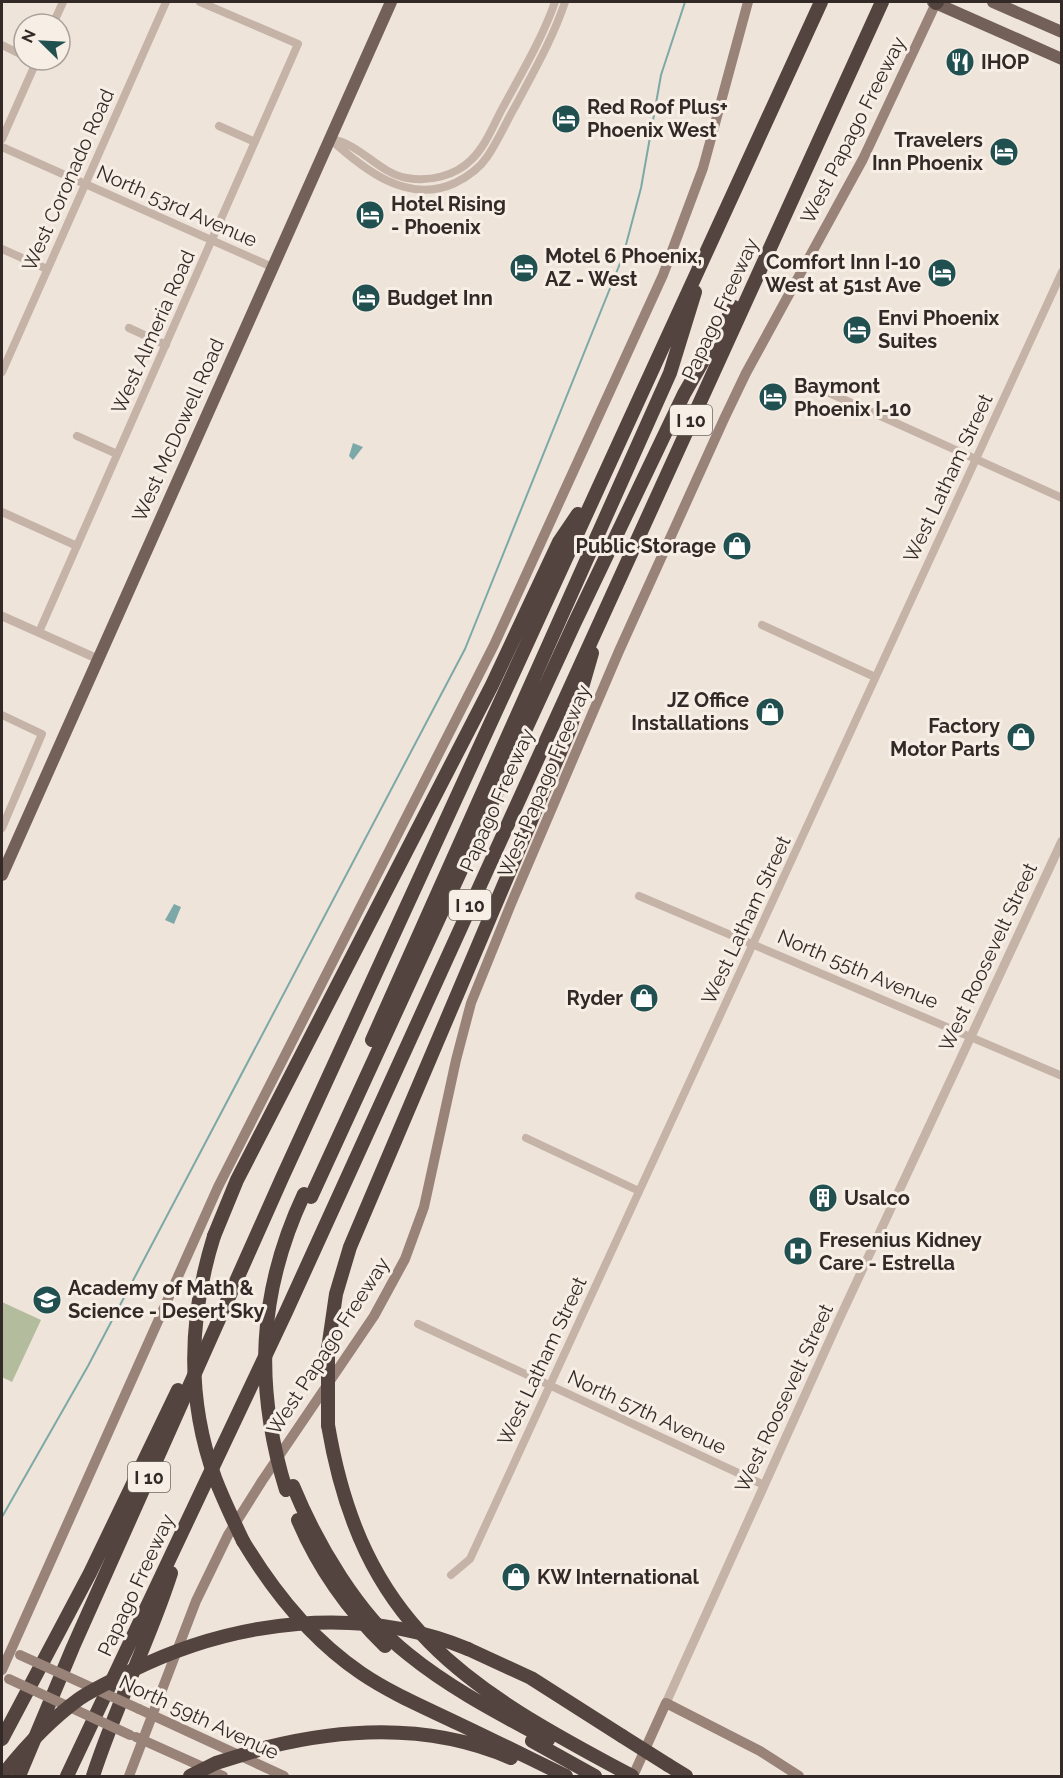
<svg xmlns="http://www.w3.org/2000/svg" width="1063" height="1778" font-family="Raleway,sans-serif">
  <style>
    .green { fill: #b3bc9c }
    .water { fill: #7ca9a8 }
    .lines { fill: none; stroke-linecap: round; stroke-linejoin: round }
    .stream { stroke: #7ca9a8; stroke-width: 2 }
    .minor { stroke: #c5b3a7; stroke-width: 8 }
    .tertiary { stroke: #c5b3a7; stroke-width: 9 }
    .secondary { stroke: #998379; stroke-width: 10 }
    .primary { stroke: #736059; stroke-width: 12 }
    .motorway { stroke: #53443f; stroke-width: 14 }
    .secondary-bridge { stroke: #998379; stroke-width: 10 }
    .motorway-bridge { stroke: #53443f; stroke-width: 14 }
    .labels { text-anchor: middle; dominant-baseline: central; stroke-width: 6; stroke-linejoin: round; paint-order: stroke }
    .shield { fill: #f7eee6; stroke: #6e6560; stroke-width: 1.5 }
    .shield-label { font-size: 18px; font-weight: bold; fill: #332a27 }
    .poi-label { font-size: 20px; font-weight: bold; fill: #332a27; stroke: #f7eee6; text-anchor: start }
    .street-label { font-size: 20px; fill: #332a27; stroke: #f7eee6 }
  </style>
  <rect width="100%" height="100%" fill="#efe4da"/>
  <path class="green" d="M 2,1302 L 41,1320 L 12,1382 L 2,1377 Z"/>
  <path class="water" d="M 353,443 L 363,447 L 353,460 L 349,456 Z
    M 174,904 L 181,907 L 174,924 L 165,920 Z"/>
  <g class="lines">
    <path class="stream" d="M 2,1517 L 88,1366 L 465,649 L 623,256 L 641,188 L 661,75 L 685,2"/>
    <path class="minor" d="M 53,24 L 63,2
      M 2,45 L 24,56
      M 219,126 L 255,142
      M 329,138 C 363,169 407,205 455,183 C 467,177 479,169 487,157 C 498,141 506,122 516,105 C 534,71 553,38 565,2
      M 2,139 L 37,60
      M 331,139 C 361,144 378,173 407,178 C 429,182 455,176 471,160 C 485,147 493,126 502,109 C 521,74 542,39 555,2
      M 2,147 L 272,267
      M 2,249 L 47,269
      M 129,328 L 166,345
      M 2,372 L 166,2
      M 825,391 L 1062,498
      M 77,436 L 117,454
      M 2,512 L 77,546
      M 762,625 L 875,677
      M 39,632 L 298,44 L 200,2
      M 2,715 L 42,734 L 2,828
      M 639,896 L 1062,1076
      M 526,1138 L 639,1191
      M 418,1324 L 764,1485
      M 451,1575 L 470,1559 L 1062,272"/>
    <path class="tertiary" d="M 2,616 L 98,659
      M 666,1703 L 837,1324 L 1062,841"/>
    <path class="secondary" d="M 2,1670 L 218,1187 L 494,645 L 663,275 L 703,168 L 748,2
      M 139,1709 L 284,1776
      M 136,1737 L 223,1776
      M 129,1776 L 196,1601 L 228,1535 L 262,1481 L 374,1316 L 405,1259 L 424,1207 L 456,1060 L 471,1003 L 511,904 L 619,651 L 724,419 L 746,373 L 863,159 L 936,3
      M 633,1776 L 666,1703 L 760,1751 L 799,1776"/>
    <path class="primary" d="M 933,2 L 1062,59
      M 993,2 L 1062,32
      M 2,875 L 391,2"/>
    <path class="motorway" d="M 936,3 L 937,2
      M 372,1040 L 670,373 L 695,292
      M 311,1197 L 574,624 L 684,394 L 734,307
      M 214,1236 L 237,1180 L 492,685 L 559,542 L 578,514
      M 328,1349 L 336,1294 L 350,1247 L 570,729 L 592,653
      M 328,1425 C 362,1626 464,1687 632,1776
      M 293,1486 C 317,1544 358,1615 408,1654 C 451,1689 500,1714 548,1740
      M 298,1520 C 318,1567 348,1610 385,1646
      M 243,1541 C 273,1591 312,1640 361,1673 C 392,1694 426,1708 459,1724 C 495,1741 531,1759 566,1776
      M 468,1649 L 531,1678 L 622,1736
      M 2,1739 L 90,1573 L 178,1390
      M 532,1741 L 595,1776
      M 268,1747 C 349,1727 433,1724 511,1758
      M 668,1765 L 686,1776
      M 19,1776 L 73,1647 L 282,1178 L 821,2
      M 67,1776 L 286,1312 L 882,2
      M 93,1776 C 115,1707 149,1642 171,1573"/>
    <path class="secondary-bridge" d="M 20,1655 L 139,1709
      M 9,1679 L 130,1735"/>
    <path class="motorway-bridge" d="M 214,1236 C 189,1316 186,1398 215,1478 C 223,1499 233,1520 243,1541
      M 328,1349 L 328,1425
      M 286,1490 C 254,1386 258,1292 304,1194
      M 622,1736 L 668,1765
      M 2,1776 C 24,1748 50,1720 79,1699 C 95,1688 114,1680 131,1671 C 234,1620 359,1604 468,1649
      M 190,1776 L 216,1763 L 268,1747"/>
  </g>
  <defs>
    <g id="restaurant-disc" transform="scale(1.5)"><circle r="9.5" fill="#215050" stroke="#f7eee6"/><path d="M-5-6h1v4h1v-4h1v4h1v-4h1v5L-1.5 .5V6h-2V.5L-5-1ZM5-6V6H3V1.5H1.5Q1.5-4 5-6Z" fill="#fff"/></g>
    <g id="hotel-disc" transform="scale(1.5)"><circle r="9.5" fill="#215050" stroke="#f7eee6"/><path d="M-6-4.5h1.5V1H6V5H4.5V3h-9V5H-6ZM-4 0a1.8 1.8 0 1 1 3.6 0ZM.5 0V-2.5h3Q6-2.5 6 0Z" fill="#fff"/></g>
    <g id="shop-disc" transform="scale(1.5)"><circle r="9.5" fill="#215050" stroke="#f7eee6"/><path d="M-5-2.5h2.3a2.7 3.5 0 0 1 5.4 0H5L5.5 6h-11ZM-1.5-2.5h3a1.5 2.3 0 0 0-3 0Z" fill="#fff"/></g>
    <g id="building-disc" transform="scale(1.5)"><circle r="9.5" fill="#215050" stroke="#f7eee6"/><path d="M-4-6H4V6H1V3H-1V6H-4ZM-2.5-4.3h1.7v1.8h-1.7ZM.8-4.3h1.7v1.8H.8ZM-2.5-1h1.7V.8h-1.7ZM.8-1h1.7V.8H.8Z" fill="#fff"/></g>
    <g id="hospital-disc" transform="scale(1.5)"><circle r="9.5" fill="#215050" stroke="#f7eee6"/><path d="M-5-5h3v3.5h4V-5h3V5h-3V1.5h-4V5h-3Z" fill="#fff"/></g>
    <g id="school-disc" transform="scale(1.5)"><circle r="9.5" fill="#215050" stroke="#f7eee6"/><path d="M0-5L7-2L0 1L-7-2ZM-4 1L0 2.5L4 1V4Q0 6-4 4Z" fill="#fff"/></g>
  </defs>
  <g fill-rule="evenodd">
    <use href="#restaurant-disc" x="960" y="62"/>
    <use href="#hotel-disc" x="566" y="119"/>
    <use href="#hotel-disc" x="1004" y="152"/>
    <use href="#hotel-disc" x="370" y="215"/>
    <use href="#hotel-disc" x="524" y="268"/>
    <use href="#hotel-disc" x="942" y="273"/>
    <use href="#hotel-disc" x="366" y="298"/>
    <use href="#hotel-disc" x="857" y="330"/>
    <use href="#hotel-disc" x="773" y="397"/>
    <use href="#shop-disc" x="737" y="546"/>
    <use href="#shop-disc" x="770" y="712"/>
    <use href="#shop-disc" x="1021" y="737"/>
    <use href="#shop-disc" x="644" y="998"/>
    <use href="#building-disc" x="823" y="1198"/>
    <use href="#hospital-disc" x="798" y="1251"/>
    <use href="#school-disc" x="47" y="1300"/>
    <use href="#shop-disc" x="516" y="1577"/>
  </g>
  <g class="labels">
    <g class="shield">
      <rect x="670" y="405" width="42" height="30" rx="4.5"/>
      <rect x="449" y="890" width="42" height="30" rx="4.5"/>
      <rect x="128" y="1462" width="42" height="30" rx="4.5"/>
    </g>
    <g class="shield-label">
      <text x="691" y="420">I 10</text>
      <text x="470" y="905">I 10</text>
      <text x="149" y="1477">I 10</text>
    </g>
    <g class="poi-label">
      <text x="981" y="62">IHOP</text>
      <text x="587" y="107">Red Roof Plus+<tspan x="587" dy="23">Phoenix West</tspan></text>
      <text x="983" y="140" text-anchor="end">Travelers<tspan x="983" dy="23">Inn Phoenix</tspan></text>
      <text x="391" y="204">Hotel Rising<tspan x="391" dy="23">- Phoenix</tspan></text>
      <text x="545" y="256">Motel 6 Phoenix,<tspan x="545" dy="23">AZ - West</tspan></text>
      <text x="921" y="262" text-anchor="end">Comfort Inn I-10<tspan x="921" dy="23">West at 51st Ave</tspan></text>
      <text x="387" y="298">Budget Inn</text>
      <text x="878" y="318">Envi Phoenix<tspan x="878" dy="23">Suites</tspan></text>
      <text x="794" y="386">Baymont<tspan x="794" dy="23">Phoenix I-10</tspan></text>
      <text x="716" y="546" text-anchor="end">Public Storage</text>
      <text x="749" y="700" text-anchor="end">JZ Office<tspan x="749" dy="23">Installations</tspan></text>
      <text x="1000" y="726" text-anchor="end">Factory<tspan x="1000" dy="23">Motor Parts</tspan></text>
      <text x="623" y="998" text-anchor="end">Ryder</text>
      <text x="844" y="1198">Usalco</text>
      <text x="819" y="1240">Fresenius Kidney<tspan x="819" dy="23">Care - Estrella</tspan></text>
      <text x="68" y="1288">Academy of Math &amp;<tspan x="68" dy="23">Science - Desert Sky</tspan></text>
      <text x="537" y="1577">KW International</text>
    </g>
    <g class="street-label">
      <text transform="translate(853 130) rotate(-63)">West Papago Freeway</text>
      <text transform="translate(68 180) rotate(-66)">West Coronado Road</text>
      <text transform="translate(177 206) rotate(24)">North 53rd Avenue</text>
      <text transform="translate(720 309) rotate(-65)">Papago Freeway</text>
      <text transform="translate(153 332) rotate(-66)">West Almeria Road</text>
      <text transform="translate(178 430) rotate(-66)">West McDowell Road</text>
      <text transform="translate(948 478) rotate(-65)">West Latham Street</text>
      <text transform="translate(544 781) rotate(-67)">West Papago Freeway</text>
      <text transform="translate(497 800) rotate(-66)">Papago Freeway</text>
      <text transform="translate(746 920) rotate(-65)">West Latham Street</text>
      <text transform="translate(988 957) rotate(-65)">West Roosevelt Street</text>
      <text transform="translate(858 969) rotate(23)">North 55th Avenue</text>
      <text transform="translate(328 1346) rotate(-57)">West Papago Freeway</text>
      <text transform="translate(542 1361) rotate(-65)">West Latham Street</text>
      <text transform="translate(784 1398) rotate(-65)">West Roosevelt Street</text>
      <text transform="translate(647 1412) rotate(25)">North 57th Avenue</text>
      <text transform="translate(136 1585) rotate(-65)">Papago Freeway</text>
      <text transform="translate(199 1717) rotate(25)">North 59th Avenue</text>
    </g>
  </g>
  <rect width="1063" height="1778" fill="none" stroke="#332a27" stroke-width="6"/>
  <g transform="translate(42 42) rotate(294)"><circle r="28" fill="#f7eee6" stroke="#a9a09a" stroke-width="1.5"/>
  <path d="M0-4.5L10 22L0 15L-10 22Z" fill="#215050"/>
  <text y="-9" font-size="16" font-weight="bold" text-anchor="middle" fill="#332a27">N</text>
  </g>
</svg>
